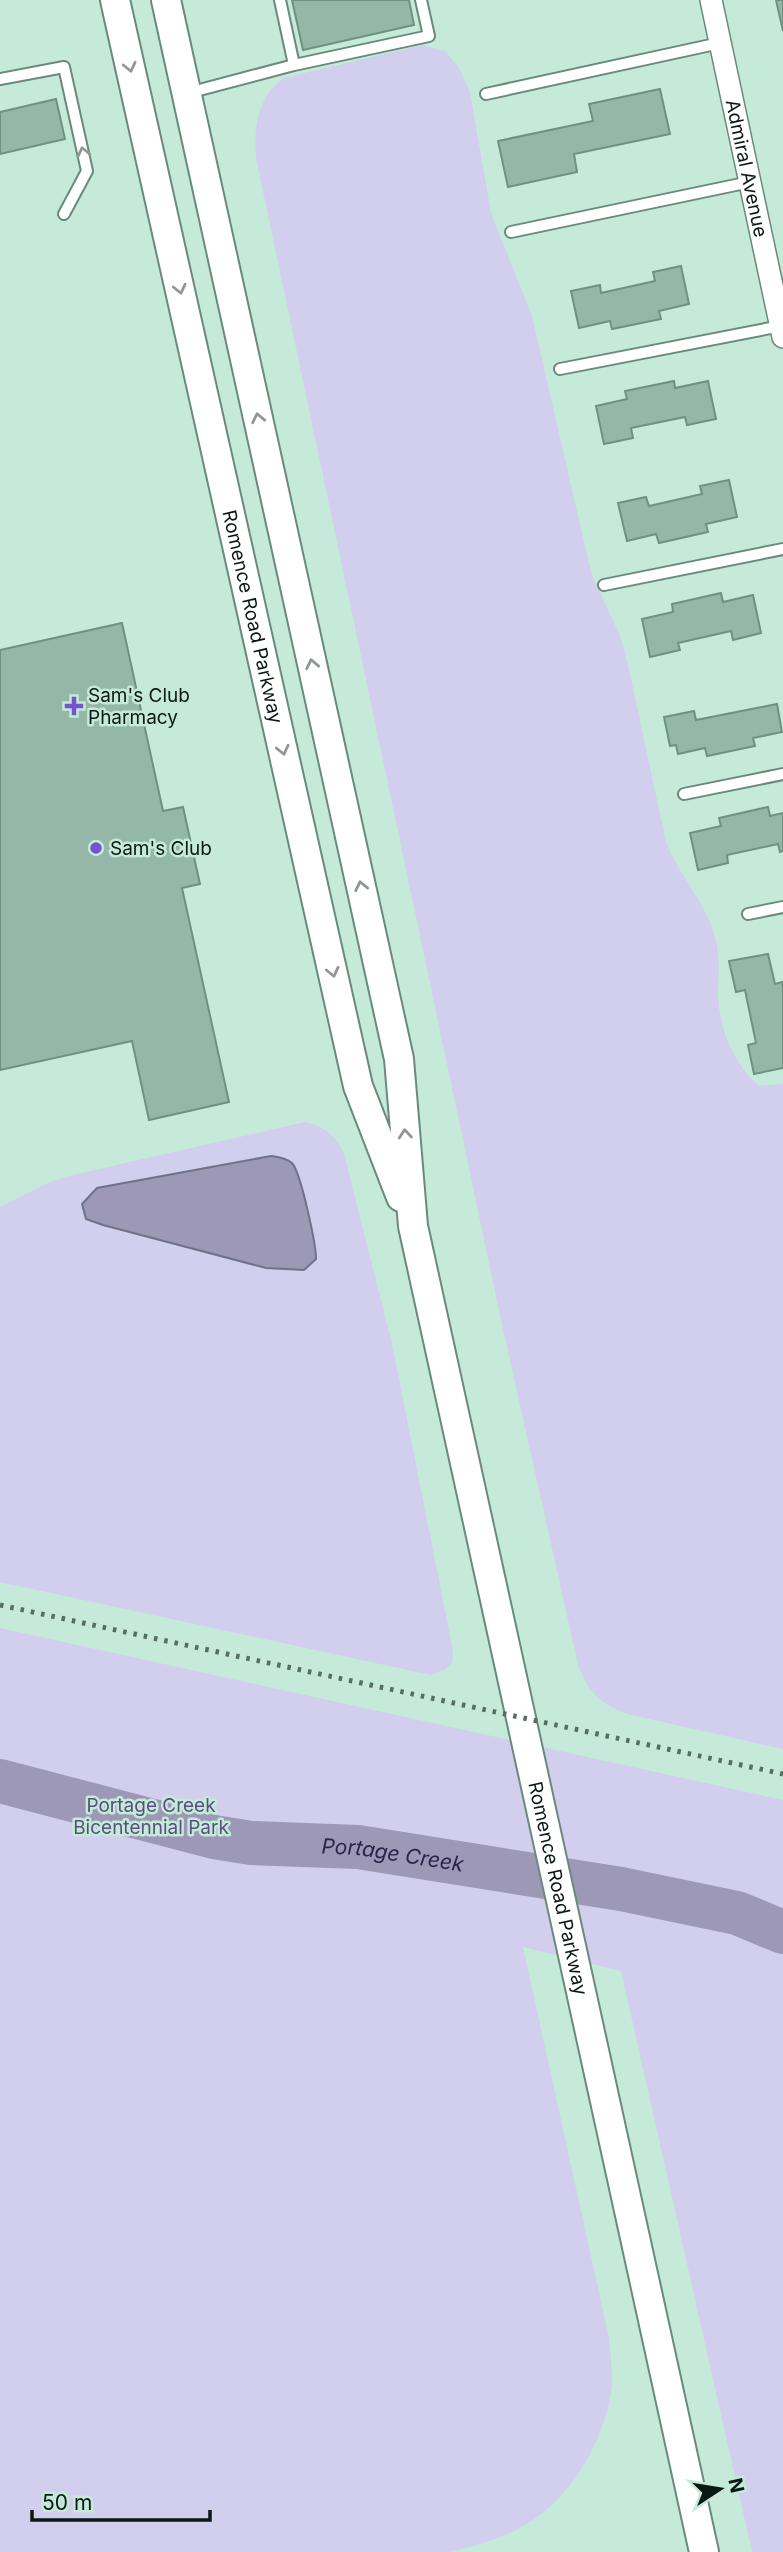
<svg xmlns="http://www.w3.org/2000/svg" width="783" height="2552" font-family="Inter,sans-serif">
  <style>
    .green { fill: #d2ceed }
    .water { fill: #9c98b6; stroke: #707285; stroke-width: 2 }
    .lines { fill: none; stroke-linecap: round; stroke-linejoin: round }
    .river { stroke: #9c98b6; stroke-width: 44 }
    .building { fill: #95b7a8; stroke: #6f9182; stroke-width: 2 }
    .lane-casing { stroke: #698a7c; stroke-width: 14 }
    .street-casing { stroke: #698a7c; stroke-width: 24 }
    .secondary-casing { stroke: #698a7c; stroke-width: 32 }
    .lane { stroke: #fff; stroke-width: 10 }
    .street { stroke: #fff; stroke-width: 21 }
    .secondary { stroke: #fff; stroke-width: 28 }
    .rail { stroke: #566d64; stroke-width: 5; stroke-dasharray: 3.5 7; stroke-linecap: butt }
    .oneway { stroke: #919795 }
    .poi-dot { fill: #7454ce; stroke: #c5eada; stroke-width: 2.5 }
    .labels { text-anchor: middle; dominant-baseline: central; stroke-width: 5; stroke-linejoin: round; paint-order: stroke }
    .street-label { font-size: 19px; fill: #0b1813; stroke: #c5eada }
    .poi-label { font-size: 19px; fill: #0b1813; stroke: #c5eada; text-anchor: start }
    .park-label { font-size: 19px; fill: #58507d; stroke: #c5eada }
    .water-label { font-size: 21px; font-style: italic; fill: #2c234c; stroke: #c5eada }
  </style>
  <rect width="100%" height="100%" fill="#c5eada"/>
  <path class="green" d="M 423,45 L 446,52 L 459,68 L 470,92 L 491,213 L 532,316 L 591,572 L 622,641 L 628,665 L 666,842 C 679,876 706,903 715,937 C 721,958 718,976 718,996 C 720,1031 733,1063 759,1086 L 783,1084 L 783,1749 L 627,1714 C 600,1704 588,1691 578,1665 L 501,1320 L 256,158 C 254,125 257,100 283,78 Z
    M 305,1122 C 326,1127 334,1135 344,1153 L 392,1344 L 453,1651 L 452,1663 L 444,1670 L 431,1675 L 0,1582 L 0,1207 L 50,1182 L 77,1174 Z
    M 0,1628 L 783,1800 L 783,2552 L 752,2552 L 621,1971 L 523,1947 L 609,2338 C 610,2354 613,2371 612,2386 C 607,2432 577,2488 540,2515 C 514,2535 482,2544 451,2552 L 0,2552 Z"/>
  <path class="water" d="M 271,1156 C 278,1157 286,1158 292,1163 C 301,1173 316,1244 316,1259 L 304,1270 L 266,1268 L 103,1225 L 86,1219 L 82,1204 L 97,1188 Z"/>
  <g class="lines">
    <path class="river" id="s1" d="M 0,1781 L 214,1837 L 251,1843 L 358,1847 L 621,1889 L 737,1913 L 783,1932"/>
  </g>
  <path class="building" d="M 292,0 L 409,0 L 414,25 L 303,50 Z
    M 776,0 L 783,0 L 783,31 Z
    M 660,89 L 670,134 L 574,154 L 577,172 L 508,187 L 498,141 L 593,121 L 589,104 Z
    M 56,99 L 65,139 L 0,154 L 0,112 Z
    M 681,266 L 689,304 L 659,311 L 661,319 L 612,329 L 610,321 L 579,328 L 571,291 L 600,285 L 601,293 L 655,281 L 653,272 Z
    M 674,381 L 675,388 L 708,381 L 716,419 L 687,425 L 685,417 L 631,428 L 633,438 L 604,444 L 596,406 L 627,399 L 625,391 Z
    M 729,480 L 737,517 L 706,524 L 708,532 L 659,543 L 656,534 L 627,541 L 618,503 L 646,497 L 649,506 L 702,494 L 700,486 Z
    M 721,593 L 723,602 L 753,595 L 761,633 L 733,640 L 731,631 L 678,643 L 680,650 L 650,657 L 642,619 L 673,612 L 672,604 Z
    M 122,623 L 163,811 L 183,807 L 200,884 L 182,888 L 229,1102 L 149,1120 L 132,1041 L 0,1070 L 0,650 Z
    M 777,704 L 782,732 L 753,738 L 755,746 L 707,756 L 705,748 L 678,754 L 676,745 L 670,746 L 664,717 L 694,711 L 696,720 Z
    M 768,807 L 770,816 L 783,813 L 783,851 L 780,852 L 778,844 L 727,855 L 728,863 L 698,870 L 690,833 L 721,826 L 719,818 Z
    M 768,954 L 775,984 L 782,982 L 783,988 L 783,1068 L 754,1074 L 748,1045 L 756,1043 L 745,990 L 736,992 L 729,961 Z"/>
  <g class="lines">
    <g class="lane-casing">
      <path id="lane" d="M 294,65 L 429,36 L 421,0
        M 0,79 L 64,67 L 87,171 L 64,214
        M 188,93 L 294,65 L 280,0
        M 486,94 L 720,43
        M 511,232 L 750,182
        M 560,369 L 781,326
        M 604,585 L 783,549
        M 684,794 L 783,774
        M 748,914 L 783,907"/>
    </g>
    <g class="street-casing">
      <g id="street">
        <path id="s2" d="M 711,0 L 783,337"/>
      </g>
    </g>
    <g class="secondary-casing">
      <g id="secondary">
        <path id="s3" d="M 115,0 L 358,1086 L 401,1197"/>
        <path id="s4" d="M 166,0 L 399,1059 L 413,1226 L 704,2552"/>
      </g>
    </g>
    <use href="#lane" class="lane"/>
    <use href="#street" class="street"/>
    <use href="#secondary" class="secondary"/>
    <path class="rail" d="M 0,1605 L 783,1774"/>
  </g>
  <defs><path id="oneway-chevron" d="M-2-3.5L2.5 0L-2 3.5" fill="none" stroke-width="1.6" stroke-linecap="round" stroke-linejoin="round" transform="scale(1.75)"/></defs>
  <g class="oneway">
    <use href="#oneway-chevron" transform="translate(130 67) rotate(77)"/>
    <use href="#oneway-chevron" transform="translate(83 152) rotate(-103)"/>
    <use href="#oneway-chevron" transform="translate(180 289) rotate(77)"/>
    <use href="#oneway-chevron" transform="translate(258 418) rotate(-102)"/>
    <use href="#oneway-chevron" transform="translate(312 664) rotate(-102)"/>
    <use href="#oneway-chevron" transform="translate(283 750) rotate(77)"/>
    <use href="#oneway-chevron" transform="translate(361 886) rotate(-102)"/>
    <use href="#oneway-chevron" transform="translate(333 972) rotate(77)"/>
    <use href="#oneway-chevron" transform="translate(405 1134) rotate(-95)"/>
  </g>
  <g class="poi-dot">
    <path d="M70.5 695.5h7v7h7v7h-7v7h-7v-7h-7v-7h7z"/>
    <circle cx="96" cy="848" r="7"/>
  </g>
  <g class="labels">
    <g class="street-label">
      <text stroke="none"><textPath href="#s2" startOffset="172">Admiral Avenue</textPath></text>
      <text stroke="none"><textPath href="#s3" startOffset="632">Romence Road Parkway</textPath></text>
      <text stroke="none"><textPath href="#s4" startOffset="1930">Romence Road Parkway</textPath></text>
    </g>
    <g class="poi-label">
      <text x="88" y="695">Sam's Club<tspan x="88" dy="22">Pharmacy</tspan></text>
      <text x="110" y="848">Sam's Club</text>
    </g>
    <g class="park-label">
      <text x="151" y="1805">Portage Creek<tspan x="151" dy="22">Bicentennial Park</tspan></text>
    </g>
    <g class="water-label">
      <text stroke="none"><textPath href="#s1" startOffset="401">Portage Creek</textPath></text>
    </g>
  </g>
  <g transform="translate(720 2489) rotate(78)" stroke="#c5eada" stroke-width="5" paint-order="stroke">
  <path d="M0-5L12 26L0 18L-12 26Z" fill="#0b1813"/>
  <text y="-10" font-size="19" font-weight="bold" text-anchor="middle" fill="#0b1813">N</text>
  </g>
  <path d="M32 2510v10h178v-10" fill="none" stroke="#0b1813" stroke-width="3.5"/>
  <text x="42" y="2510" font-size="21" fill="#0b1813" stroke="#c5eada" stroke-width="5" paint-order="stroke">50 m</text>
</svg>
